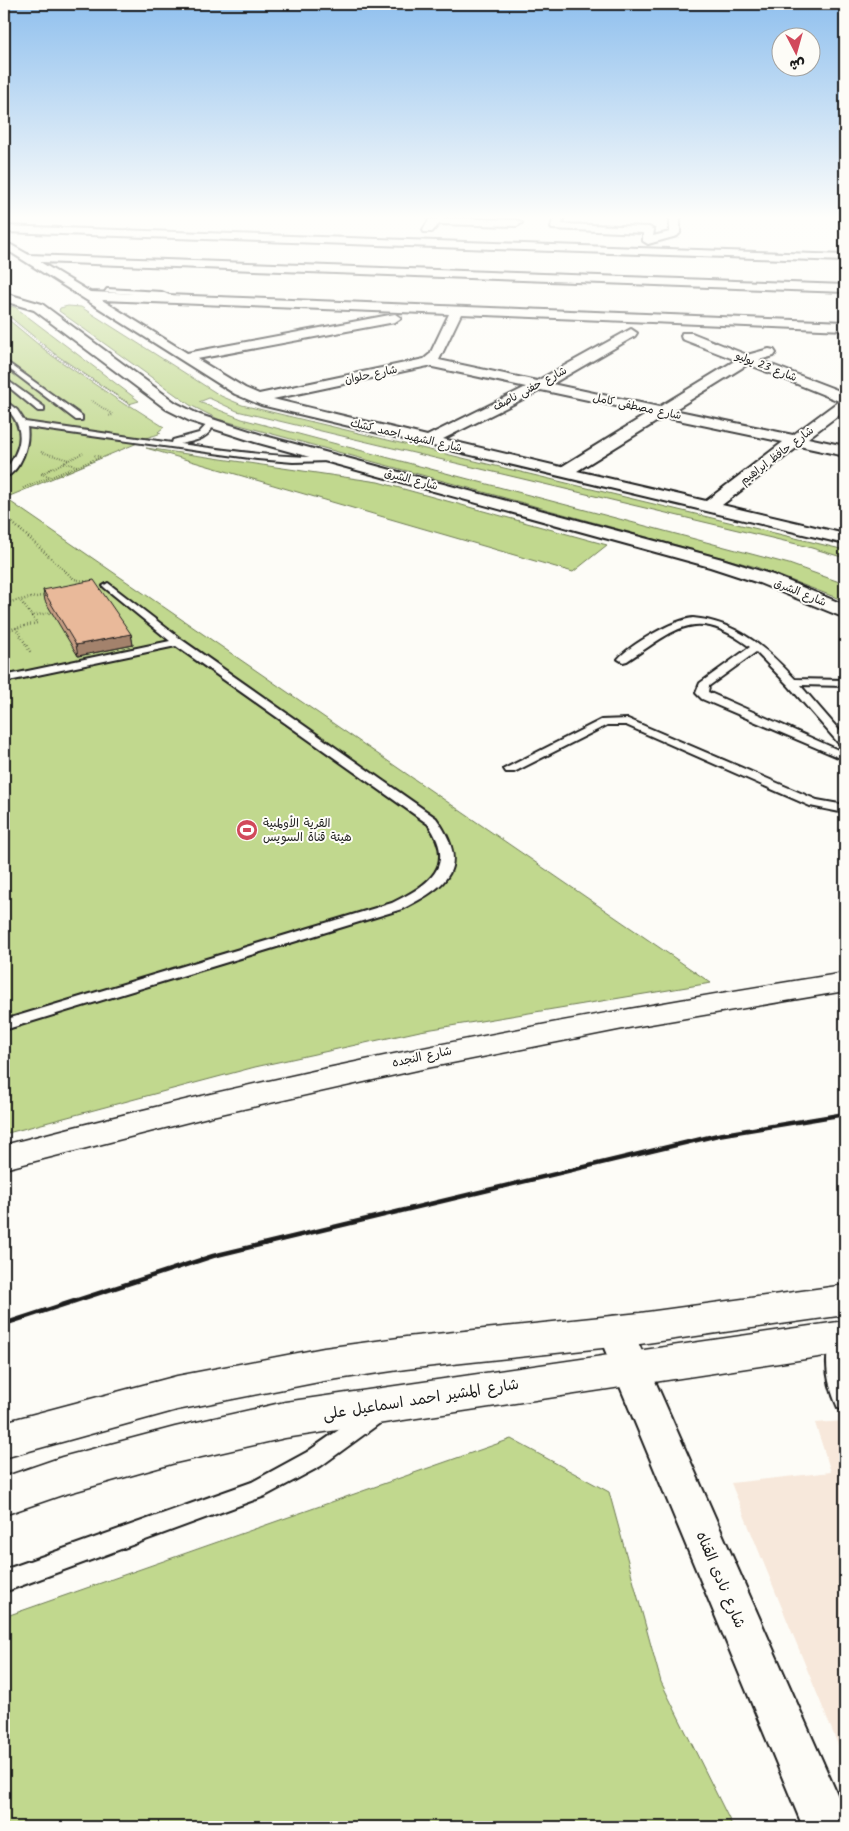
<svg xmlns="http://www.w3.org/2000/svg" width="849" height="1831" font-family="Kalam,'Playpen Sans Arabic',sans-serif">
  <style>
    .built { fill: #f7e8db }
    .green { fill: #c1d88e; stroke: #6e7a55 }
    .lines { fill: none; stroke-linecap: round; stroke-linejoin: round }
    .lane-casing { stroke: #1c1c1c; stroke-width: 4 }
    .street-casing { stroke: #1c1c1c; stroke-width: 4 }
    .secondary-casing { stroke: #1c1c1c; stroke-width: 3 }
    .primary-casing { stroke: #1c1c1c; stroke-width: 3 }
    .path-far2 { stroke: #1c1c1c; stroke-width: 1; stroke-dasharray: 0.5 2; stroke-linecap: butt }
    .path-far1 { stroke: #1c1c1c; stroke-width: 2; stroke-dasharray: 0.5 2; stroke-linecap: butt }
    .path { stroke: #1c1c1c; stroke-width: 2.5; stroke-dasharray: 0.5 2.5; stroke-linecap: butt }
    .lane { fill: #fdfcf7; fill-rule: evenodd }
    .street { fill: #fdfcf7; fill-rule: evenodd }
    .secondary { fill: #fdfcf7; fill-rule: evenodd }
    .primary { fill: #fdfcf7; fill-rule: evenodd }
    .rail { stroke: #1c1c1c; stroke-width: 4.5 }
    .wall { fill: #c89f84; stroke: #1c1c1c }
    .shaded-wall { fill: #a3826c; stroke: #1c1c1c }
    .building { fill: #e9b99a; stroke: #1c1c1c }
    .labels { text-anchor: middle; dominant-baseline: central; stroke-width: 4; stroke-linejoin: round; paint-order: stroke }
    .far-street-label { font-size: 11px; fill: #1c1c1c; stroke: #fdfcf7 }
    .poi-label { font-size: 12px; fill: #1c1c1c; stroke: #fdfcf7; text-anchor: start }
    .street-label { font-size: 12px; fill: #1c1c1c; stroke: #fdfcf7 }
    .near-street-label { font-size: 15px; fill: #1c1c1c; stroke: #fdfcf7 }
  </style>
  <rect width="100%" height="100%" fill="#fdfcf7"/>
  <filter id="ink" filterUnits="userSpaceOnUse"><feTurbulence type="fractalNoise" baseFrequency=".02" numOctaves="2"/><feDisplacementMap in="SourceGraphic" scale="10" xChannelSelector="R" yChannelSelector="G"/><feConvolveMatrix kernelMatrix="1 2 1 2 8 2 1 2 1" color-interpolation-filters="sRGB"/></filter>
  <g filter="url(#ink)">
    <path class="built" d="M 845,1421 L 845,1762 L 731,1483 L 831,1472 L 815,1423 Z"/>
    <path class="green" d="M 4,306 L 15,307 L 139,401 L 129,404 L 55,354 L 4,312 Z
      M 68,306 L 81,307 L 221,396 L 242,405 L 845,550 L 845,558 L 805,546 L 237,411 L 209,398 L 199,402 L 242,419 L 789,564 L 845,584 L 845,601 L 756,567 L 218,419 L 190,405 L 59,311 L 60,308 Z
      M 4,316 L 51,355 L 127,406 L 131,406 L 164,427 L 158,432 L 161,433 C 152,437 146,437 137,441 L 140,442 L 5,498 L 711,983 L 420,1031 L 255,1067 L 4,1134 Z
      M 146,448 L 378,482 L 607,545 L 573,572 Z
      M 511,1439 L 609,1492 L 661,1682 L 733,1827 L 4,1827 L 4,1617 Z"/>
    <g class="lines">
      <g class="lane-casing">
        <path id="lane" d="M 107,289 L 162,292 L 181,300 L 178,302 L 161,296 L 105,292 Z
          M 4,360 L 82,416 L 82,420 L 76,420 L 4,365 Z
          M 4,378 L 44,407 L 44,411 L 38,411 L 4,383 Z
          M 4,400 L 17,410 L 25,422 L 172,443 L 173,440 L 199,433 L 210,421 L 214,423 C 210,439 194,441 180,444 C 230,451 279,458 330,457 L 334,459 L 330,461 L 293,462 L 257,459 L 27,427 C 30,444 21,471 4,478 C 3,470 8,467 12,460 C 25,439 21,422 4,406 Z
          M 108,583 L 182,640 L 436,818 C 471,867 448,886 402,909 L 4,1030 L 4,1020 L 392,903 C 430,884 457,866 428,824 L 176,646 L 4,682 L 4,676 L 170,641 L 105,588 L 103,586 Z
          M 693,618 C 737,622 766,648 795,679 L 845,680 L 845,686 L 800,685 L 845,737 L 845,747 L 841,746 L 788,685 L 756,652 L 709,686 L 708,692 L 845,753 L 845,760 L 702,699 L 696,693 L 700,683 L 750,647 C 694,605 676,630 627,661 L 623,662 L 618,659 C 631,644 673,620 693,618 Z
          M 628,719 L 817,800 L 845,805 L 845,813 L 810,806 L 626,725 L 607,725 L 514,772 L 506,772 L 504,769 L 601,720 Z
          M 841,1329 L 845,1331 L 845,1411 L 838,1408 C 827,1384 822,1356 834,1331 Z
          M 373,1408 L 380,1411 L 383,1417 L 380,1423 L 321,1466 L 265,1496 L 4,1592 L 4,1570 L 252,1482 L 307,1452 L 366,1411 Z"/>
      </g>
      <g class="street-casing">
        <path id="street" d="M 554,216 L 564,216 L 562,224 L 649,227 L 654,230 L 653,236 L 670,232 L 670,216 L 680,216 L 680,233 L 677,236 L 648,244 L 643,241 L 643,233 L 552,229 L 551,227 Z
          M 439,218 L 517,220 L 522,223 L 517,226 L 439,224 L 432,232 L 424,232 L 423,230 L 429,220 Z
          M 4,226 L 845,255 L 845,261 L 4,232 Z
          M 4,241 L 29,255 L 845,285 L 845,292 L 40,262 L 90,292 L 845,322 L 845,330 L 461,314 L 439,360 L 537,381 L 631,329 L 637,333 L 635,336 L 552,384 L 659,407 L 736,360 L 682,339 L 681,336 L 682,333 L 692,333 L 747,355 L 769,349 L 774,350 L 776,353 L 774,356 L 759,360 L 845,393 L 845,410 L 808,438 L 845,446 L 845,456 L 799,446 L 722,505 L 845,534 L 845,544 L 261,405 L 235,394 L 4,248 ZM 102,300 L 449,314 L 430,354 L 424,359 L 259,394 L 245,388 L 197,359 L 395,322 L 401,318 L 395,314 L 187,353 ZM 748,364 L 839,401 L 793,435 L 674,410 ZM 428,366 L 526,387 L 427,436 L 273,399 ZM 541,390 L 649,413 L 561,467 L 443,439 ZM 664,417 L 783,442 L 706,501 L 577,471 Z
          M 4,293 L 42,304 L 176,403 L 200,415 L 265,436 L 722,559 L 773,575 L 845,605 L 845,618 L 759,583 L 710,567 L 255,442 L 190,421 L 166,409 L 34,310 L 4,301 Z
          M 615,1316 L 628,1320 L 633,1331 L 844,1810 L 845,1827 L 803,1827 L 597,1331 L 602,1320 Z"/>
      </g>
      <g class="secondary-casing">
        <path id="secondary" d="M 845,973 L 845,991 L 633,1027 L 422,1069 L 212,1116 L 4,1169 L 4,1145 C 281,1072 562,1017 845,973 Z"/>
      </g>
      <g class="primary-casing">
        <path id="primary" d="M 845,1285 L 845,1315 L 640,1344 L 406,1369 L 324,1381 L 177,1410 L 4,1458 L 4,1422 L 177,1376 L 324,1348 L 406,1337 L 640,1313 Z
          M 845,1321 L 845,1353 L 285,1438 L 175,1463 L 62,1495 L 4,1515 L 4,1477 L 62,1457 L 175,1427 L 285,1402 Z"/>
      </g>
      <path class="path-far2" d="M 14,322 L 41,344"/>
      <path class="path-far1" d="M 39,343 L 52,354 L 131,405
        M 91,400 L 113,415 L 108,416
        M 41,452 L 69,460
        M 64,463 L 77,466
        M 49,476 L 41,474 L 83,453
        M 23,488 L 101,457 L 94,455"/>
      <path class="path" d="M 4,515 L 74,579 L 88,582
        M 4,603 L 47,595
        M 31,616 L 54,612
        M 16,628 L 31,653
        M 4,631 L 37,623 L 20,600"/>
      <use href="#lane" class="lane"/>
      <use href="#street" class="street"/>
      <use href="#secondary" class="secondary"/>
      <use href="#primary" class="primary"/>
      <path class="rail" d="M 4,1324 L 213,1256 L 718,1135 L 845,1114"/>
    </g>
    <path class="wall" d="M 43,590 L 131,634 L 133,645 L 78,656 L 45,601 Z"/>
    <path class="shaded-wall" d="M 131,634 L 133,645 L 78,656 L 76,645 Z"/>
    <path class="building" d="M 94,580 L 131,634 L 76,645 L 43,590 Z"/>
  </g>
  <linearGradient id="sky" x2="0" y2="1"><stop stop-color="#90c0ee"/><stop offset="0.46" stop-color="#fefefb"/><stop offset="1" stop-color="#fefefb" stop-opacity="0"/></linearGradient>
  <rect width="849" height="472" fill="url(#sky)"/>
  <defs>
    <g id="stadium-disc" transform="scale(1.125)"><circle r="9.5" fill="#d1495b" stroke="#fdfcf7"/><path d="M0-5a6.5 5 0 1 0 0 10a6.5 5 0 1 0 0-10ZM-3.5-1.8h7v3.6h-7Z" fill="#fff"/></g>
  </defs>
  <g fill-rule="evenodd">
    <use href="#stadium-disc" x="247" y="830"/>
  </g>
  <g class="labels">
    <g class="far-street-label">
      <text transform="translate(766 367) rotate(21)">شارع 23 يوليو</text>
      <text transform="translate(371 375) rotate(-12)">شارع حلوان</text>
      <text transform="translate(530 389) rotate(-28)">شارع حفنى ناصف</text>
      <text transform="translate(637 407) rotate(12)">شارع مصطفى كامل</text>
      <text transform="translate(406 436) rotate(13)">شارع الشهيد احمد كشك</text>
      <text transform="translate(777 456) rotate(-37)">شارع حافظ ابراهيم</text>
      <text transform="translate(411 480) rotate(15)">شارع الشرق</text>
      <text transform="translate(800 593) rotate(22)">شارع الشرق</text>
    </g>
    <g class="poi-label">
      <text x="263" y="823">القرية الأولمبية<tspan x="263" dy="14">هيئة قناة السويس</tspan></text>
    </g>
    <g class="street-label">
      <text transform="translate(422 1057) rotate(-12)">شارع النجده</text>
    </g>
    <g class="near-street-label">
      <text transform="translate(421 1400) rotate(-9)">شارع المشير احمد اسماعيل على</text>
      <text transform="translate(720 1580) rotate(67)">شارع نادى القناه</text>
    </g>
  </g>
  <rect width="849" height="1831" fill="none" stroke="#fdfcf7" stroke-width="20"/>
  <rect x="10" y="10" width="829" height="1811" fill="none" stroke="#1c1c1c" stroke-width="2" filter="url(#ink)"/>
  <g transform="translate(796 52) rotate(174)"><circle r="24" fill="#fdfcf7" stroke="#a3a29f"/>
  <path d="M0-4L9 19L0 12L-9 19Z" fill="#d1495b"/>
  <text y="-8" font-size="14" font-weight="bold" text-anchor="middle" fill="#1c1c1c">ش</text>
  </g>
</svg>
